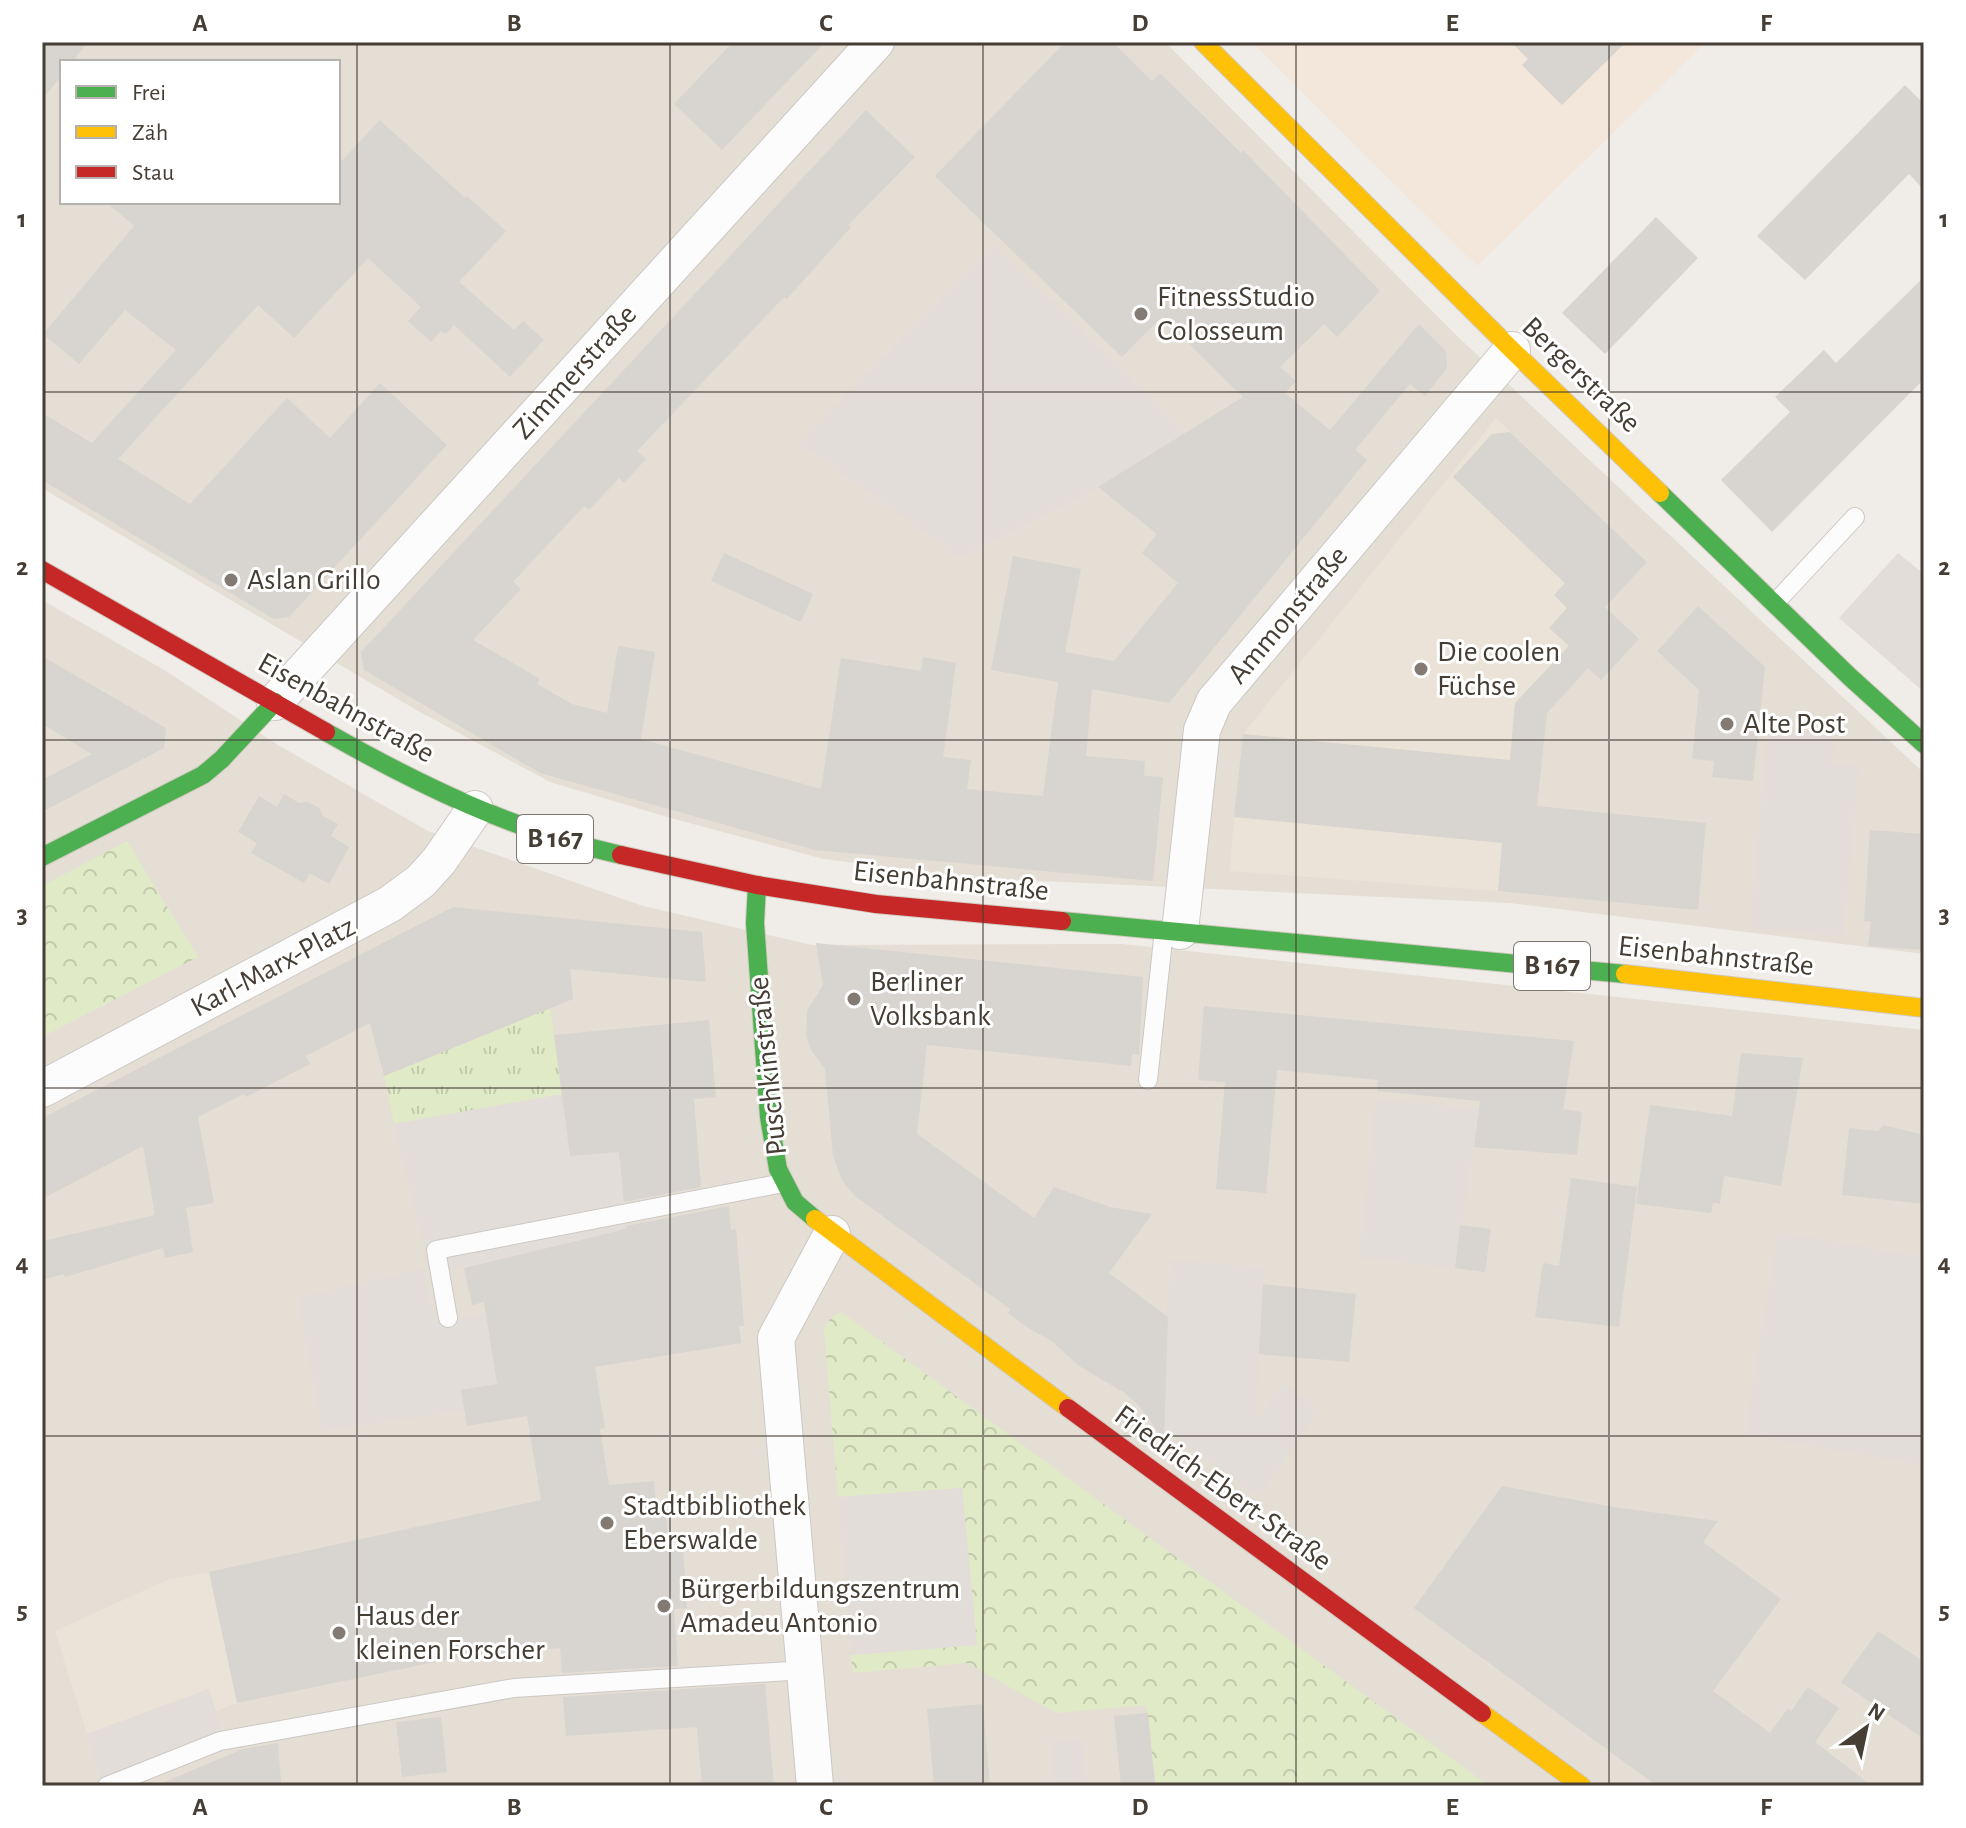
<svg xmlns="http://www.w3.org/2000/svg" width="1966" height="1828" font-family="'Alegreya Sans',sans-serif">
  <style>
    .residential { fill: #e4ded5; fill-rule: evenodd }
    .commercial { fill: #f3e6da }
    .education { fill: #ebe3d7 }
    .grass { fill: url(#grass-tufts) }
    .park { fill: url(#park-crowns) }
    .parking { fill: #e2ddd9 }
    .building { fill: #d8d4cf }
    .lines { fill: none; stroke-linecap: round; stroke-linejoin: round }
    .lane-casing { stroke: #ccc8c4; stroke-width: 20 }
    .street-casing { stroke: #ccc8c4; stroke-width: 38 }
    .fast-casing { stroke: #d0c9bf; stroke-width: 20 }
    .slow-casing { stroke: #d0c9bf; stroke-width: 20 }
    .jam-casing { stroke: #d0c9bf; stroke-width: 20 }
    .lane { stroke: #fdfcfc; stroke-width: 18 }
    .street { stroke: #fdfcfc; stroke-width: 36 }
    .fast { stroke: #4caf50; stroke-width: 18 }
    .slow { stroke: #ffc107; stroke-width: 18 }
    .jam { stroke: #c62828; stroke-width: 18 }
    .grid { fill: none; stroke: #463d34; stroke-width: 2; stroke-opacity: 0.55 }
    .poi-dot { fill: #827a73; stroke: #fff; stroke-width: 3 }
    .labels { text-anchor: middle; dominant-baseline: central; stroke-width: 6; stroke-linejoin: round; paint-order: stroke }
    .shield { fill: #fff; stroke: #7e7771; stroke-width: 2 }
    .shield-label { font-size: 28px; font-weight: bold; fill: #463d34 }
    .poi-label { font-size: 30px; fill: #463d34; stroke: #fff; text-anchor: start }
    .street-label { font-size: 30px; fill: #463d34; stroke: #fff }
    .neatline { fill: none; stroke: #463d34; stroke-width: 3 }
    .grid-label { font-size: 26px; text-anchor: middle; font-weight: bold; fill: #463d34 }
  </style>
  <defs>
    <pattern id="grass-tufts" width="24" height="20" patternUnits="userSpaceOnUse" patternTransform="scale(2)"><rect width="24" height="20" fill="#e1eac7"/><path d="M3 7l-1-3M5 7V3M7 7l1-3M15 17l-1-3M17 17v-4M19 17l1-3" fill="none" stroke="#c2caac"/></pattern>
    <pattern id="park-crowns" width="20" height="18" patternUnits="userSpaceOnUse" patternTransform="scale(2)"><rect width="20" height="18" fill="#e1eac7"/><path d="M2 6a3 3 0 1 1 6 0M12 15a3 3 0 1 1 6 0" fill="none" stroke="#c2caac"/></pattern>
  </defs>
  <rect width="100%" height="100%" fill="#f0ece8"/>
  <path class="residential" d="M 42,42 L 1165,42 L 1458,337 L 1924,773 L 1924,954 L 1510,903 L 976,878 L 824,859 L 667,817 L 550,782 L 418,711 L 42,488 ZM 62,62 L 338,62 L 338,202 L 62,202 Z
    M 42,600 L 166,671 L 278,745 L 428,831 L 643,906 L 812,945 L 1122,944 L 1924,1030 L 1924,1786 L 42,1786 Z"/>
  <path class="commercial" d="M 1252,42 L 1706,42 L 1477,266 Z"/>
  <path class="education" d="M 1496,418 L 1647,562 L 1515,703 L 1498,891 L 1229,871 L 1243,734 Z
    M 209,1572 L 237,1703 L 216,1711 L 208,1689 L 87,1734 L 55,1631 L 167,1580 Z"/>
  <path class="grass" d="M 550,1007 L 562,1094 L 394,1124 L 384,1076 Z"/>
  <path class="park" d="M 127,841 L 198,957 L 42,1037 L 42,886 Z
    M 841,1312 L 1489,1786 L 1156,1786 L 1146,1705 L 1056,1713 L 967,1663 L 853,1673 L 851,1655 L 977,1645 L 962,1488 L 838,1497 L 824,1329 L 830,1319 Z"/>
  <path class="parking" d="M 994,244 L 1186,432 L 1098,487 L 959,557 L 799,443 Z
    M 1898,553 L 1924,574 L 1924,692 L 1839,618 Z
    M 1768,727 L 1823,733 L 1832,741 L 1834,747 L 1833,763 L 1859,765 L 1843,936 L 1750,928 Z
    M 562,1094 L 619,1152 L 627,1229 L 431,1274 L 394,1124 Z
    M 1376,1099 L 1479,1109 L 1455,1268 L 1359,1258 Z
    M 1778,1232 L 1924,1257 L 1924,1465 L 1745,1435 Z
    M 1171,1260 L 1264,1267 L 1255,1420 L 1283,1383 L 1320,1410 L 1259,1496 L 1159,1425 Z
    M 423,1268 L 435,1323 L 486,1314 L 497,1384 L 461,1390 L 464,1410 L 322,1431 L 298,1298 Z
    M 962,1488 L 977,1645 L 851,1655 L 838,1497 Z
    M 209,1689 L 224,1736 L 101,1779 L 87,1734 Z
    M 1082,1738 L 1087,1786 L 1055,1786 L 1050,1742 Z"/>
  <path class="building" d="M 42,42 L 88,42 L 72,62 L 62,62 L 62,75 L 42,100 Z
    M 733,42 L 825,42 L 722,150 L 674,104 Z
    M 1065,42 L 1113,42 L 1152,81 L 1160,73 L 1241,153 L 1243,150 L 1380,291 L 1337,337 L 1324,324 L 1280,367 L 1296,381 L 1285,393 L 1330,430 L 1419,324 L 1446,351 L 1447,368 L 1425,396 L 1410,384 L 1355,450 L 1367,460 L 1169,703 L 1092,689 L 1086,756 L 1145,761 L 1144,776 L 1163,777 L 1153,881 L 815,850 L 540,773 L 364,670 L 361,652 L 866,110 L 915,157 L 848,225 L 851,227 L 787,299 L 784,297 L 637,451 L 646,459 L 624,483 L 619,478 L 589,510 L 584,506 L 513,582 L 521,589 L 473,640 L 540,679 L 537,684 L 572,704 L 607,713 L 618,646 L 655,652 L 641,739 L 821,789 L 841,658 L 921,671 L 923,657 L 956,663 L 943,757 L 971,760 L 967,789 L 1043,796 L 1058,682 L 991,670 L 1013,556 L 1081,569 L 1065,652 L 1114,661 L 1178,583 L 1142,553 L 1157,534 L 1098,487 L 1243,397 L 1162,317 L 1122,357 L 935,176 Z
    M 1511,42 L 1626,42 L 1562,105 L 1522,65 L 1528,59 Z
    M 1905,85 L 1924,104 L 1924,190 L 1909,174 L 1805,280 L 1757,236 Z
    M 380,120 L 465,198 L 467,196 L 506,231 L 459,282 L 514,330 L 523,321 L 544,340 L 510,377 L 454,325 L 446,334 L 441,331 L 431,342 L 408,321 L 421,307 L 368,258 L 294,338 L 258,305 L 118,459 L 190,504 L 287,398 L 330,438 L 380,383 L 447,445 L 289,617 L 274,619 L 42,480 L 42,413 L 92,443 L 176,350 L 125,310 L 79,364 L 43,334 L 134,226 L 106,202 L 338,202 L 338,165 Z
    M 1656,217 L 1698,258 L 1605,354 L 1562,313 Z
    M 1924,277 L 1924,379 L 1772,532 L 1721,480 L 1790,412 L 1775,397 L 1824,350 L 1836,363 Z
    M 1510,432 L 1647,562 L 1605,607 L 1639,639 L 1601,680 L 1588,668 L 1547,713 L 1537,806 L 1706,823 L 1698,910 L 1498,891 L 1502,843 L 1234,817 L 1243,734 L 1510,760 L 1515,703 L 1569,646 L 1549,628 L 1567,608 L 1554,595 L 1565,583 L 1453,477 L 1492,434 Z
    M 724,553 L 813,594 L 801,622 L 711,581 Z
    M 1698,606 L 1765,667 L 1753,781 L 1712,777 L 1714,761 L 1692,759 L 1699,690 L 1657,651 Z
    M 42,656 L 166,728 L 164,748 L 42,812 L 42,780 L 92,754 L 42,724 Z
    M 284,794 L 299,803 L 308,802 L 319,808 L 323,816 L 338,824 L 331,836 L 349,847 L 329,884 L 310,873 L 304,883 L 251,853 L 257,843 L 238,832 L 259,796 L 277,807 Z
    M 1870,830 L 1924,834 L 1924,950 L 1868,946 L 1871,922 L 1864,921 Z
    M 453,907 L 702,932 L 706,982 L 570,969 L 573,999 L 384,1076 L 370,1023 L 306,1056 L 310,1064 L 246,1097 L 244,1094 L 198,1117 L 214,1203 L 186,1208 L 193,1252 L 165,1258 L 163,1248 L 65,1277 L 64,1274 L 42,1280 L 42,1241 L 155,1215 L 143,1146 L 42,1199 L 42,1118 Z
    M 816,943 L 1143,977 L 1139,1055 L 1132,1054 L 1131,1066 L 927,1045 L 917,1134 L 1034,1218 L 1054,1187 L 1110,1207 L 1152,1214 L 1109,1273 L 1168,1317 L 1164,1440 L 1139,1406 L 1125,1393 L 1079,1366 L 1052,1341 L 1028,1328 L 1008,1313 L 1010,1309 L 855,1196 L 843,1182 L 833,1156 L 825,1069 L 811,1050 L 806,1036 L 807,1011 L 823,985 Z
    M 1204,1006 L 1574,1041 L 1563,1109 L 1582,1112 L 1577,1155 L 1474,1147 L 1480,1101 L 1377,1091 L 1378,1080 L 1277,1070 L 1266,1193 L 1216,1189 L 1225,1082 L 1198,1080 Z
    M 709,1020 L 716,1097 L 694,1099 L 701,1187 L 624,1202 L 619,1152 L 570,1156 L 554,1035 Z
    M 1741,1053 L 1803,1058 L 1781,1186 L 1724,1176 L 1720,1204 L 1713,1203 L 1711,1213 L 1636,1204 L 1650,1105 L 1732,1116 Z
    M 1883,1125 L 1924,1135 L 1924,1204 L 1842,1195 L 1849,1128 L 1878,1131 Z
    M 1571,1178 L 1637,1187 L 1619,1327 L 1535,1317 L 1543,1263 L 1559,1266 Z
    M 729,1206 L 731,1230 L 736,1229 L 744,1326 L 739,1326 L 741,1343 L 595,1367 L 605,1428 L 600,1429 L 609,1485 L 654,1481 L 656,1502 L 665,1501 L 669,1550 L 683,1549 L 687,1608 L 674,1609 L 678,1666 L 562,1673 L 560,1648 L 460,1657 L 237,1703 L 209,1572 L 541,1500 L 527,1416 L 467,1426 L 461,1390 L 497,1384 L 484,1302 L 472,1305 L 464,1268 L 626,1229 L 626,1226 Z
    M 1460,1225 L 1491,1229 L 1485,1272 L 1455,1268 Z
    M 1263,1284 L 1356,1294 L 1349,1362 L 1259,1354 Z
    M 1502,1486 L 1613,1507 L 1718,1521 L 1703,1542 L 1781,1599 L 1713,1691 L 1770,1733 L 1788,1708 L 1791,1711 L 1808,1687 L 1839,1708 L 1815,1742 L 1872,1786 L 1657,1786 L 1414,1608 Z
    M 1878,1631 L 1924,1662 L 1924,1739 L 1841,1682 Z
    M 765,1684 L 774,1786 L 702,1786 L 697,1727 L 566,1736 L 563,1697 Z
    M 983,1704 L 990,1786 L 934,1786 L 927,1709 Z
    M 1148,1713 L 1155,1786 L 1121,1786 L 1114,1716 Z
    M 441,1717 L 447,1772 L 402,1777 L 396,1722 Z
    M 278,1743 L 281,1782 L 253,1786 L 155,1786 L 243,1749 Z"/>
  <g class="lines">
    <g class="lane-casing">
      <path id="lane" d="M 1775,603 L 1855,517
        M 1148,1080 L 1164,930
        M 448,1318 L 436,1250 L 783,1183
        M 107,1786 L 220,1741 L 514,1688 L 805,1670"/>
    </g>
    <g class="street-casing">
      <path id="street" d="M 275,702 L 876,42
        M 1180,931 L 1202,730 L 1214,702 L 1512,350
        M 42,1089 L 390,904 L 421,881 L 439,861 L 475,809
        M 815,1786 L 776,1338 L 832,1234"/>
    </g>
    <g class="fast-casing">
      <path id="fast" d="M 1660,493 L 1850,677 L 1924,744
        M 326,732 C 419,785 516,832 621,855
        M 42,857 L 203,775 L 222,759 L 275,702
        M 757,885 L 755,923 L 769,1117 L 778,1169 L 795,1202 L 815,1219
        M 1062,921 L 1625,974"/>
    </g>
    <g class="slow-casing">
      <path id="slow" d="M 1203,42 L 1512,350 L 1660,493
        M 1625,974 L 1924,1008
        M 815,1219 L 1068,1408
        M 1482,1713 L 1582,1786"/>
    </g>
    <g class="jam-casing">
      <path id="jam" d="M 42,570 L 326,732
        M 621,855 L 757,885 L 876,904 L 1062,921
        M 1068,1408 L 1482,1713"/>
    </g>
    <use href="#lane" class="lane"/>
    <use href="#street" class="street"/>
    <use href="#fast" class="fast"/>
    <use href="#slow" class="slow"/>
    <use href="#jam" class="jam"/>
  </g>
  <path class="grid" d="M 357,42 L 357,1786M 670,42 L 670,1786M 983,42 L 983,1786M 1296,42 L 1296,1786M 1609,42 L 1609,1786M 42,392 L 1924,392M 42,740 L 1924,740M 42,1088 L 1924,1088M 42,1436 L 1924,1436"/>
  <g class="poi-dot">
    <circle cx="1141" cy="314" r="8"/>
    <circle cx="231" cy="580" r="8"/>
    <circle cx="1421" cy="669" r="8"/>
    <circle cx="1727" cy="724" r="8"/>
    <circle cx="854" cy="999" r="8"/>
    <circle cx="607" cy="1523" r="8"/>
    <circle cx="664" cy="1606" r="8"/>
    <circle cx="339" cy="1633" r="8"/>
  </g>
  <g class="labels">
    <g class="shield">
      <rect x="517" y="815" width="76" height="48" rx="6"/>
      <rect x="1514" y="942" width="76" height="48" rx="6"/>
    </g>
    <g class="shield-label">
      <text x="555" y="839">B 167</text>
      <text x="1552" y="966">B 167</text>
    </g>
    <g class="poi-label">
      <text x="1157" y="297">FitnessStudio<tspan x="1157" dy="34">Colosseum</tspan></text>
      <text x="247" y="580">Aslan Grillo</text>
      <text x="1437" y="652">Die coolen<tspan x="1437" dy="34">Füchse</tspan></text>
      <text x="1743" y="724">Alte Post</text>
      <text x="870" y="982">Berliner<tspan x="870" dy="34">Volksbank</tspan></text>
      <text x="623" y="1506">Stadtbibliothek<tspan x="623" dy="34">Eberswalde</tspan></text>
      <text x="680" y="1589">Bürgerbildungszentrum<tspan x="680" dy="34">Amadeu Antonio</tspan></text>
      <text x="355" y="1616">Haus der<tspan x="355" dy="34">kleinen Forscher</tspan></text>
    </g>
    <g class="street-label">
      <text transform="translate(575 372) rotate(-48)">Zimmerstraße</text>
      <text transform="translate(1581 375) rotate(44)">Bergerstraße</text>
      <text transform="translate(1288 615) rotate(-50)">Ammonstraße</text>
      <text transform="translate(346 708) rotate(29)">Eisenbahnstraße</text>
      <text transform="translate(951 881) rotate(6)">Eisenbahnstraße</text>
      <text transform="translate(1716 956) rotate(6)">Eisenbahnstraße</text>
      <text transform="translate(273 967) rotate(-28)">Karl-Marx-Platz</text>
      <text transform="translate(768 1066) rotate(-96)">Puschkinstraße</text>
      <text transform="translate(1223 1488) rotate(36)">Friedrich-Ebert-Straße</text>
    </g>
  </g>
  <rect width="1966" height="1828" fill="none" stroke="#ffffff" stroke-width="88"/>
  <rect x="60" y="60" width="280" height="144" fill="#ffffff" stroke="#b5b1ae" stroke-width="2"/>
  <rect x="76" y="86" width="40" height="12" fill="#4caf50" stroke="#b5b1ae" stroke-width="2"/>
  <text x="132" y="100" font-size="24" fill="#463d34">Frei</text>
  <rect x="76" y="126" width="40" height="12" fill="#ffc107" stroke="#b5b1ae" stroke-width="2"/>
  <text x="132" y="140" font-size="24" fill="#463d34">Zäh</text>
  <rect x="76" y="166" width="40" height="12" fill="#c62828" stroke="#b5b1ae" stroke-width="2"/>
  <text x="132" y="180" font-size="24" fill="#463d34">Stau</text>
  <g transform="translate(1866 1728) rotate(33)" stroke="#ffffff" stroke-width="6" paint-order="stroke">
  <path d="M0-6L14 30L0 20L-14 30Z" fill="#463d34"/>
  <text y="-12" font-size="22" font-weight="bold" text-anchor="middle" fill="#463d34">N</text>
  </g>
  <rect x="44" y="44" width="1878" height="1740" class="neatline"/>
  <g class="grid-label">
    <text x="200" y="31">A</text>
    <text x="514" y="31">B</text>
    <text x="826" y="31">C</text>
    <text x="1140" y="31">D</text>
    <text x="1452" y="31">E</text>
    <text x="1766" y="31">F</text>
    <text x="22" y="227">1</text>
    <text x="1944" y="227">1</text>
    <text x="22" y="575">2</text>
    <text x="1944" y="575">2</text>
    <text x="22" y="923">3</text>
    <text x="1944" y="923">3</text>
    <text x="22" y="1271">4</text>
    <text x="1944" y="1271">4</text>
    <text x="22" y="1619">5</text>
    <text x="1944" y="1619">5</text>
    <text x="200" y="1815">A</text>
    <text x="514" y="1815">B</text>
    <text x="826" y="1815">C</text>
    <text x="1140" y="1815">D</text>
    <text x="1452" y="1815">E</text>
    <text x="1766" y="1815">F</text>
  </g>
</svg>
